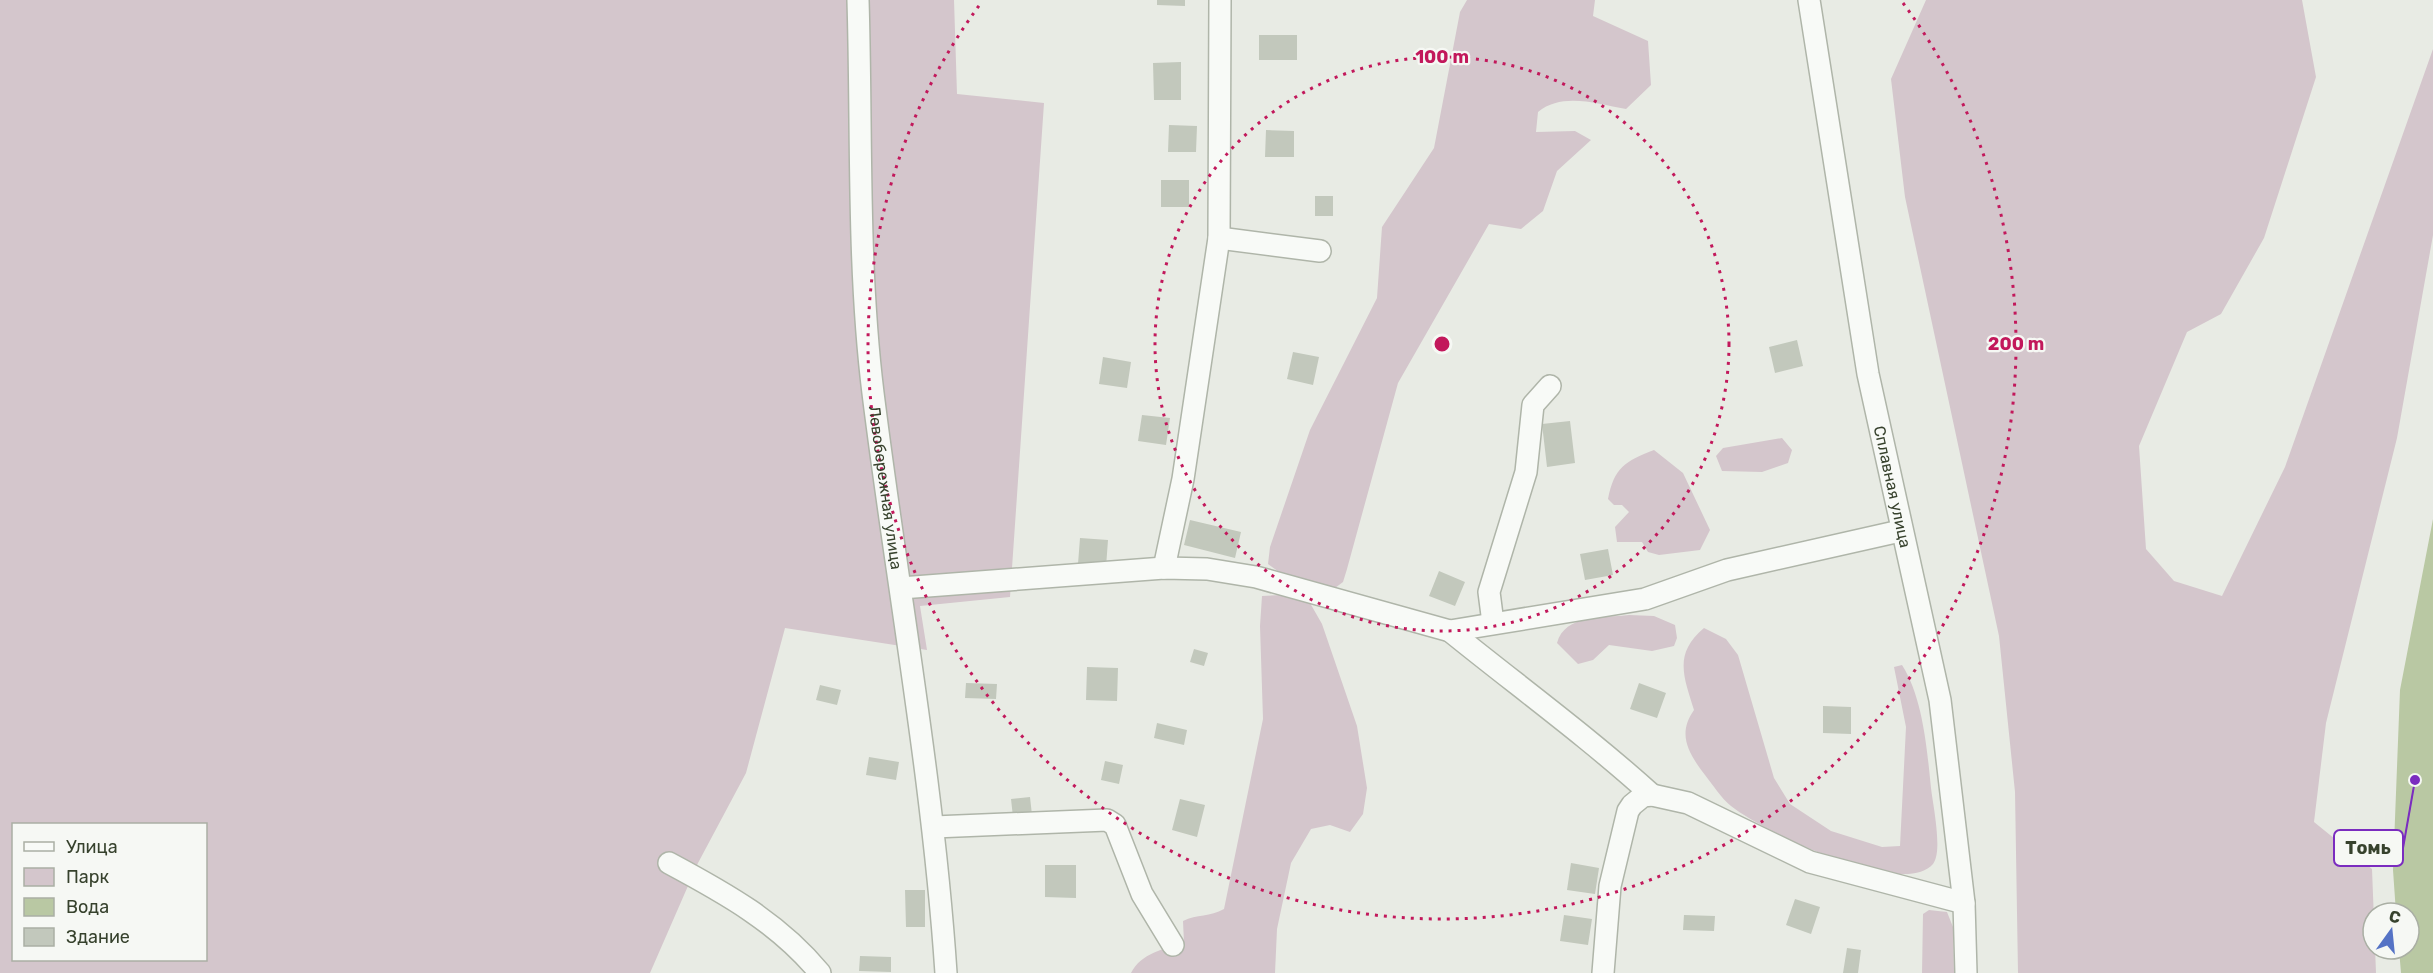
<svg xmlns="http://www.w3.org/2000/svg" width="2433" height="973" font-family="Rubik,sans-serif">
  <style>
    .green { fill: #d4c6cc; fill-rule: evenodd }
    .water { fill: #b9c8a3 }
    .building { fill: #c2c8bc }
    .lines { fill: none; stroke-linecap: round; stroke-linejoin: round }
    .minor-casing { stroke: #afb5a9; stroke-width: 24 }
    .minor { stroke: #f8faf7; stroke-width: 21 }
    .ring { fill: none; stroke: #c2185b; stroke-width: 3; stroke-dasharray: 3 6 }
    .labels { text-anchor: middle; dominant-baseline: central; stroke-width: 4.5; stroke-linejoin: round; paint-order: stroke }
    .street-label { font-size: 16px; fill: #37422d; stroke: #f6f8f4 }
    .centre { fill: #c2185b; stroke: #f6f8f4; stroke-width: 3 }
    .ring-label { font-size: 18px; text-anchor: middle; font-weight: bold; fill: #c2185b; stroke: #f6f8f4; stroke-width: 4.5; stroke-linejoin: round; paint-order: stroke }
    .leader { fill: none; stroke: #7b2cbf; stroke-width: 2 }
    .callout-dot { fill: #7b2cbf; stroke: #f6f8f4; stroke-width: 2 }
    .callout { fill: #f6f8f4; stroke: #7b2cbf; stroke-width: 2 }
    .callout-label { font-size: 18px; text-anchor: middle; font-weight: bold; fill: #37422d }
  </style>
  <rect width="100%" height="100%" fill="#e8ebe4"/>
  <path class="green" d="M 0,0 L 954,0 L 957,94 L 1044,103 L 1010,597 L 920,606 L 927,650 L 785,628 L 746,773 L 698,863 L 650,973 L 0,973 ZM 14,824 L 206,824 L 206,960 L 14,960 Z
    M 1467,0 L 1595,0 L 1593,16 L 1648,41 L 1651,85 L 1626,109 C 1596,104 1563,92 1538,112 L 1536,132 L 1575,131 L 1591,140 L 1557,171 L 1543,211 L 1521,229 L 1489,224 L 1398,383 L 1347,569 L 1343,582 L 1335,588 L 1279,572 L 1268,564 L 1270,547 L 1310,430 L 1377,298 L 1382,227 L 1434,148 L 1460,12 Z
    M 1926,0 L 2302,0 L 2316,77 L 2264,238 L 2221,314 L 2187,332 L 2139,446 L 2146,549 L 2174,581 L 2222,596 L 2285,467 L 2433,49 L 2433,235 L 2397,438 L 2326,723 L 2314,822 L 2372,869 L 2376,973 L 2018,973 L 2015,792 L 1999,636 L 1905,197 L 1891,79 Z
    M 1782,438 L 1792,450 L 1788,463 L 1762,472 L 1722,471 L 1716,456 L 1723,448 Z
    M 1654,450 L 1683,473 L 1710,530 L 1700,550 L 1659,555 L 1648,552 L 1642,542 L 1617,542 L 1615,527 L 1629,512 L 1622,505 L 1614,505 L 1608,499 C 1614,468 1625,461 1654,450 Z
    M 1282,595 L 1310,603 L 1322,624 L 1357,726 L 1367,788 L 1363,814 L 1350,832 L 1330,825 L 1311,829 L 1291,863 L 1277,929 L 1275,973 L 1131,973 C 1141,953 1164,949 1184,943 L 1183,921 C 1197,914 1210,917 1224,909 L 1263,719 L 1260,626 L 1262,596 Z
    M 1629,615 L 1654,616 L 1675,625 L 1677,638 L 1674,646 L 1652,651 L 1609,645 L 1593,660 L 1578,664 L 1557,643 C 1565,614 1603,618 1629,615 Z
    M 1704,628 L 1726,639 L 1738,655 L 1774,778 L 1790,804 L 1831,831 L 1882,847 L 1900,846 L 1906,727 L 1894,667 L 1902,665 C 1923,698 1927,749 1931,788 C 1933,805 1943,852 1933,864 C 1902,900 1761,830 1731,806 C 1721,798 1713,785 1705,775 C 1688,753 1677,734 1694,710 C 1684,677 1673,654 1704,628 Z
    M 1929,910 L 1947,912 L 1953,927 L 1954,973 L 1922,973 L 1923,914 Z"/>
  <path class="water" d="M 2433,519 L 2433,973 L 2401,973 L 2399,949 L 2409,949 L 2409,913 L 2396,913 L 2393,870 L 2400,690 Z"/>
  <path class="building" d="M 1157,0 L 1185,0 L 1185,6 L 1157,5 Z
    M 1259,35 L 1297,35 L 1297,60 L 1259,60 Z
    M 1181,62 L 1181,100 L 1154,100 L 1153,63 Z
    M 1169,125 L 1197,126 L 1196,152 L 1168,152 Z
    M 1266,130 L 1294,131 L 1294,157 L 1265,157 Z
    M 1161,180 L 1189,180 L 1189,207 L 1161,207 Z
    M 1315,196 L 1333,196 L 1333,216 L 1315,216 Z
    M 1797,340 L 1803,366 L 1775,373 L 1769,347 Z
    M 1293,352 L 1319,357 L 1313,385 L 1287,379 Z
    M 1103,357 L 1131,362 L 1127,388 L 1099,384 Z
    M 1142,415 L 1170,418 L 1166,445 L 1138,441 Z
    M 1570,421 L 1575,463 L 1547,467 L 1542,424 Z
    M 1190,520 L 1241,532 L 1235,558 L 1184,545 Z
    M 1080,538 L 1108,540 L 1106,567 L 1078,564 Z
    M 1608,549 L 1613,575 L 1585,580 L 1580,554 Z
    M 1439,571 L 1465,582 L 1455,606 L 1429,596 Z
    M 1194,649 L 1208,653 L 1204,666 L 1190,662 Z
    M 1087,667 L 1118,668 L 1117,701 L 1086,700 Z
    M 966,683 L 997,684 L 996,699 L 965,698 Z
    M 1639,683 L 1666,693 L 1657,718 L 1630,709 Z
    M 820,685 L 841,690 L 837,705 L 816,700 Z
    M 1823,706 L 1851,707 L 1851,734 L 1823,733 Z
    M 1157,723 L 1187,730 L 1184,745 L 1154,738 Z
    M 869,757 L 899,762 L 896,780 L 866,775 Z
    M 1105,761 L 1123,765 L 1119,784 L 1101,780 Z
    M 1030,797 L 1032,815 L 1013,817 L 1011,799 Z
    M 1180,799 L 1205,805 L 1197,837 L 1172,830 Z
    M 1571,863 L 1599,868 L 1595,894 L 1567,890 Z
    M 1045,865 L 1076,865 L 1076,898 L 1045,897 Z
    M 905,890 L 925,890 L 925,927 L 906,927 Z
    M 1795,899 L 1820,907 L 1811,934 L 1786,925 Z
    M 1564,915 L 1592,919 L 1588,945 L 1560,941 Z
    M 1684,915 L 1715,916 L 1714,931 L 1683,930 Z
    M 1847,948 L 1861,950 L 1858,973 L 1843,973 Z
    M 860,956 L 891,957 L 891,972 L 859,971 Z"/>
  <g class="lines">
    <g class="minor-casing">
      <g id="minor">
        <path id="s1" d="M 858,0 C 862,131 857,263 873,393 C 897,586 933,778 946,973"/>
        <path id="s2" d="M 1809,0 L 1868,374 L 1940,700 L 1964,903 L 1966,973"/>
        <path d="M 1219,238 L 1320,251"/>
        <path d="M 1164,568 L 1183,479 L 1219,238 L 1220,0"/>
        <path d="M 901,588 L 1164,568 L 1207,569 L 1256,577 L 1450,631 L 1645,599 L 1727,570 L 1900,531"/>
        <path d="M 1493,623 L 1489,592 L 1526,472 L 1533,405 L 1550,386"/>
        <path d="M 1450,631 C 1518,686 1588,737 1652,795"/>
        <path d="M 934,827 L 1107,820 L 1115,825 L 1142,894 L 1173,945"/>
        <path d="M 669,863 C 725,893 779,923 820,973"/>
        <path d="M 1603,973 L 1610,886 L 1628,811 L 1632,805 L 1643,796 L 1652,795 L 1688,803 L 1810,862 L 1964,903"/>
      </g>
    </g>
    <use href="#minor" class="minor"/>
  </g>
  <g class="ring">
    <circle cx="1442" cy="344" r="287"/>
    <path d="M1903 3A574 574 0 1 1 981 3"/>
  </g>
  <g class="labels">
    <g class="street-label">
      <text stroke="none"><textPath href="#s2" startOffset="494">Сплавная улица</textPath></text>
      <text stroke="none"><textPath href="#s1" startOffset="489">Левобережная улица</textPath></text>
    </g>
  </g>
  <circle cx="1442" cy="344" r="9" class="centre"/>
  <g class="ring-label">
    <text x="1442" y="63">100 m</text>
    <text x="2016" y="350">200 m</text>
  </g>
  <path class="leader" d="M2415 780L2403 848"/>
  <circle class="callout-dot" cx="2415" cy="780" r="6"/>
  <rect class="callout" x="2334" y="830" width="69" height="36" rx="6"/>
  <g class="callout-label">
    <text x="2368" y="854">Томь</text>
  </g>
  <rect x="12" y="823" width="195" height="138" fill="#f6f8f4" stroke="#aaafa4" stroke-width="1.5"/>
  <rect x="24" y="842" width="30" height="9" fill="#f8faf7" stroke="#aaafa4" stroke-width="1.5"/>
  <text x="66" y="853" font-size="18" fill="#37422d">Улица</text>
  <rect x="24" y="868" width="30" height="18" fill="#d4c6cc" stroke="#aaafa4" stroke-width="1.5"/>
  <text x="66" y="883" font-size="18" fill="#37422d">Парк</text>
  <rect x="24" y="898" width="30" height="18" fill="#b9c8a3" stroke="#aaafa4" stroke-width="1.5"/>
  <text x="66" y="913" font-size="18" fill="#37422d">Вода</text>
  <rect x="24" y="928" width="30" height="18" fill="#c2c8bc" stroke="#aaafa4" stroke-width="1.5"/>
  <text x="66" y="943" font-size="18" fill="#37422d">Здание</text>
  <g transform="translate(2391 931) rotate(15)"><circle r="28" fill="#f6f8f4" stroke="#aaafa4" stroke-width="1.5"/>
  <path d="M0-4.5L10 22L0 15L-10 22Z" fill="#5573c5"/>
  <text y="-9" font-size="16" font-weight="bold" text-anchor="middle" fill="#37422d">С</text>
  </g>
</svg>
